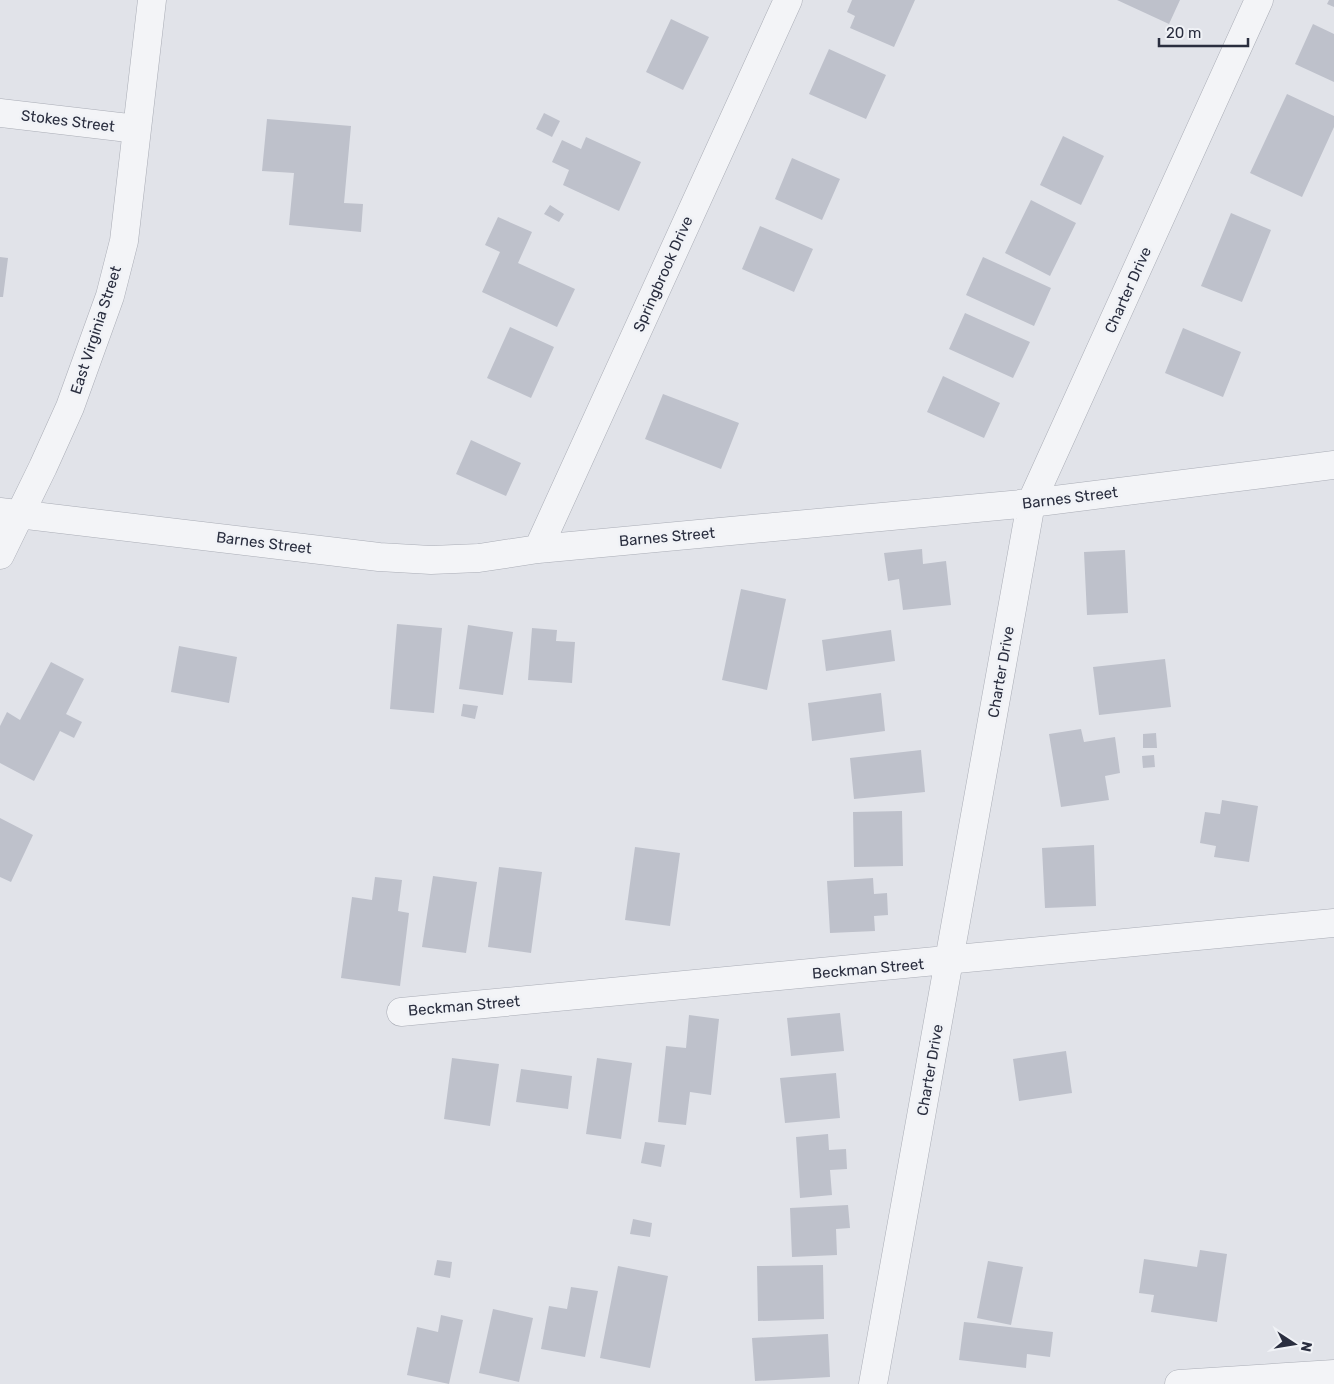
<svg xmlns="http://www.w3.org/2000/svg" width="1334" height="1384" font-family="Rubik,sans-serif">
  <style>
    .building { fill: #bec1cb }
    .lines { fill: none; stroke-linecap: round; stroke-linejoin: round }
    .street-casing { stroke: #aaadb6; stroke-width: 29 }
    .street { stroke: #f3f4f7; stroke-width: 28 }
    .labels { text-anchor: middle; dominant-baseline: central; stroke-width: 5; stroke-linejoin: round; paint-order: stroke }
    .street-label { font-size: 15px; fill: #2a2e3f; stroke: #f0f2f6 }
  </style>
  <rect width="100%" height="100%" fill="#e1e3e9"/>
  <path class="building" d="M 852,0 L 915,0 L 894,47 L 850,28 L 855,16 L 847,12 Z
    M 1117,0 L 1180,0 L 1169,24 Z
    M 1329,0 L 1334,0 L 1334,7 L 1327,4 Z
    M 671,19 L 709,37 L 683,90 L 646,72 Z
    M 1313,24 L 1334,34 L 1334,82 L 1295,64 Z
    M 829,49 L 886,75 L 866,119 L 809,94 Z
    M 1287,94 L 1334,116 L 1334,127 L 1302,197 L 1250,173 Z
    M 544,113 L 560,121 L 552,137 L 536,129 Z
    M 267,119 L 351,126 L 344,203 L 363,204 L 361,232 L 289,225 L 294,173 L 262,171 Z
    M 1063,136 L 1104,156 L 1081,205 L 1040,185 Z
    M 586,137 L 641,162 L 619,211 L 563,185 L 569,170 L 552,162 L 562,140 L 581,149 Z
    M 792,158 L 840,179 L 822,220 L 775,199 Z
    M 1031,200 L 1076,223 L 1050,276 L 1005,253 Z
    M 550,205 L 564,214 L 559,222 L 544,214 Z
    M 1231,213 L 1271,230 L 1242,302 L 1201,286 Z
    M 498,217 L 532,232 L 518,263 L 575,289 L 557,327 L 482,292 L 500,252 L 485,245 Z
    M 760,226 L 813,249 L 794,292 L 742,269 Z
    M 0,257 L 8,258 L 3,297 L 0,297 Z
    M 983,257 L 1051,288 L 1034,326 L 966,295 Z
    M 965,313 L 1030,342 L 1013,378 L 949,349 Z
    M 510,327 L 554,347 L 531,398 L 487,378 Z
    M 1183,328 L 1241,352 L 1223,397 L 1165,373 Z
    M 943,376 L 1000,403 L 984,438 L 927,412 Z
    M 663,394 L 739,423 L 721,469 L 645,439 Z
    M 471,440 L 521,463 L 506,496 L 456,474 Z
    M 922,549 L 923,564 L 946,561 L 951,605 L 903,610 L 899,579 L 888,581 L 884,553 Z
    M 1125,550 L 1128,613 L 1087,615 L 1084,552 Z
    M 741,589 L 786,599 L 767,690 L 722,680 Z
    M 397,624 L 442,628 L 434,713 L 390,709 Z
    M 468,625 L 513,632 L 503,695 L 459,689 Z
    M 532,628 L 557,630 L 556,641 L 575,642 L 572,683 L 528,680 Z
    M 891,630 L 895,661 L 826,671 L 822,640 Z
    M 179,646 L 237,657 L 229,703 L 171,692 Z
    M 1165,659 L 1171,707 L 1099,715 L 1093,667 Z
    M 51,662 L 84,679 L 66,714 L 82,722 L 74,738 L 60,731 L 34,781 L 0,763 L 0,726 L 7,712 L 20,720 Z
    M 881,693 L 885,731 L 812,741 L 808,703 Z
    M 463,704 L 478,706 L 475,719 L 461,716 Z
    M 1081,729 L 1084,742 L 1115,737 L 1120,773 L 1105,776 L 1109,800 L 1061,807 L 1049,734 Z
    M 1156,733 L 1157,748 L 1143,748 L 1143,734 Z
    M 921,750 L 925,792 L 854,799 L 850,758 Z
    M 1154,755 L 1155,767 L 1143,768 L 1142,756 Z
    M 1222,800 L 1258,806 L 1249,862 L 1214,857 L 1216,846 L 1200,843 L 1205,812 L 1220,814 Z
    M 902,811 L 903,866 L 854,867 L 853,812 Z
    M 0,818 L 33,835 L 11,882 L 0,877 Z
    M 1094,845 L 1096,906 L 1045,908 L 1042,848 Z
    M 635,847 L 680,853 L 670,926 L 625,920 Z
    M 499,867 L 542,872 L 531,953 L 488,947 Z
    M 433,876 L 477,882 L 466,953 L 422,947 Z
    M 375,877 L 402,880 L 398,911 L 409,913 L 400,986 L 341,978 L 352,897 L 372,900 Z
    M 873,878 L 874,894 L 887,893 L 888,915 L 874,916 L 875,931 L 830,933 L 827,881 Z
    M 840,1013 L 844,1051 L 791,1056 L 787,1018 Z
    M 689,1015 L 719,1019 L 711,1095 L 690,1092 L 686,1125 L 658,1122 L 666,1046 L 686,1048 Z
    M 1066,1051 L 1072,1093 L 1019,1101 L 1013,1059 Z
    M 452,1058 L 499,1064 L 490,1126 L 444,1119 Z
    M 597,1058 L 632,1063 L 621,1139 L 586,1134 Z
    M 521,1069 L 572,1076 L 568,1109 L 516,1102 Z
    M 836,1073 L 840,1118 L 785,1123 L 780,1078 Z
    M 828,1134 L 829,1150 L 846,1149 L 847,1169 L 830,1170 L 832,1195 L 800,1198 L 796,1137 Z
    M 645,1142 L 665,1145 L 661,1167 L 641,1163 Z
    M 848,1205 L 850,1228 L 836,1229 L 837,1255 L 792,1257 L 790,1208 Z
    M 633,1219 L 652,1223 L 650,1237 L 630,1234 Z
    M 1200,1250 L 1227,1254 L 1217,1322 L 1151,1312 L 1154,1295 L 1139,1293 L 1144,1259 L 1197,1267 Z
    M 437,1260 L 452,1262 L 450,1278 L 434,1275 Z
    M 988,1261 L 1023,1267 L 1011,1325 L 977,1318 Z
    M 823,1265 L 824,1319 L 758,1321 L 757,1266 Z
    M 618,1266 L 668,1276 L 650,1368 L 600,1358 Z
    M 571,1287 L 598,1291 L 585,1357 L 541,1349 L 549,1306 L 567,1309 Z
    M 493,1309 L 533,1318 L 519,1382 L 479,1373 Z
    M 441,1315 L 463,1320 L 449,1384 L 407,1375 L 417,1327 L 438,1332 Z
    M 964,1322 L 1053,1332 L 1050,1357 L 1027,1354 L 1026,1368 L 959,1360 Z
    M 828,1334 L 830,1377 L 755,1381 L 752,1338 Z"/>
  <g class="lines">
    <g class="street-casing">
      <path id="street" d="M 0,113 L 137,129
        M 0,512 L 379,557 L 431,560 L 479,558 L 538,549 L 1031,503 L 1334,465
        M 538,549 L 788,0
        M 0,555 L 43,467 L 70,407 L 110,296 L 124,241 L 152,0
        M 401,1012 L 1334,923
        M 873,1384 L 1031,503 L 1259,0
        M 1179,1384 L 1334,1374"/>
    </g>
    <use href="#street" class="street"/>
  </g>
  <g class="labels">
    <g class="street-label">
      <text transform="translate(68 121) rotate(7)">Stokes Street</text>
      <text transform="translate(663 274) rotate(-66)">Springbrook Drive</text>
      <text transform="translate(1128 290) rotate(-66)">Charter Drive</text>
      <text transform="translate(96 330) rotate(-72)">East Virginia Street</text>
      <text transform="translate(1070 498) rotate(-7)">Barnes Street</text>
      <text transform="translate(667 537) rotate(-5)">Barnes Street</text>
      <text transform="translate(264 543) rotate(7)">Barnes Street</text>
      <text transform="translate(1001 672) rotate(-80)">Charter Drive</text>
      <text transform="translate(868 969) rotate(-5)">Beckman Street</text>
      <text transform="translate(464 1006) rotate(-5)">Beckman Street</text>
      <text transform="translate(930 1070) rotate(-80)">Charter Drive</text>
    </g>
  </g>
  <g transform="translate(1294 1344) rotate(102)" stroke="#f0f2f6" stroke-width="4" paint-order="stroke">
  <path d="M0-4L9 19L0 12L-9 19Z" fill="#2a2e3f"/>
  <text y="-8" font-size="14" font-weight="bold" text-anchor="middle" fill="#2a2e3f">N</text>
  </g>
  <path d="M1159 38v8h89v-8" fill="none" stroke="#2a2e3f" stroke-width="2.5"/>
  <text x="1166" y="38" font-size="15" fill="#2a2e3f" stroke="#f0f2f6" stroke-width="4" paint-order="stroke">20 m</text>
</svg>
